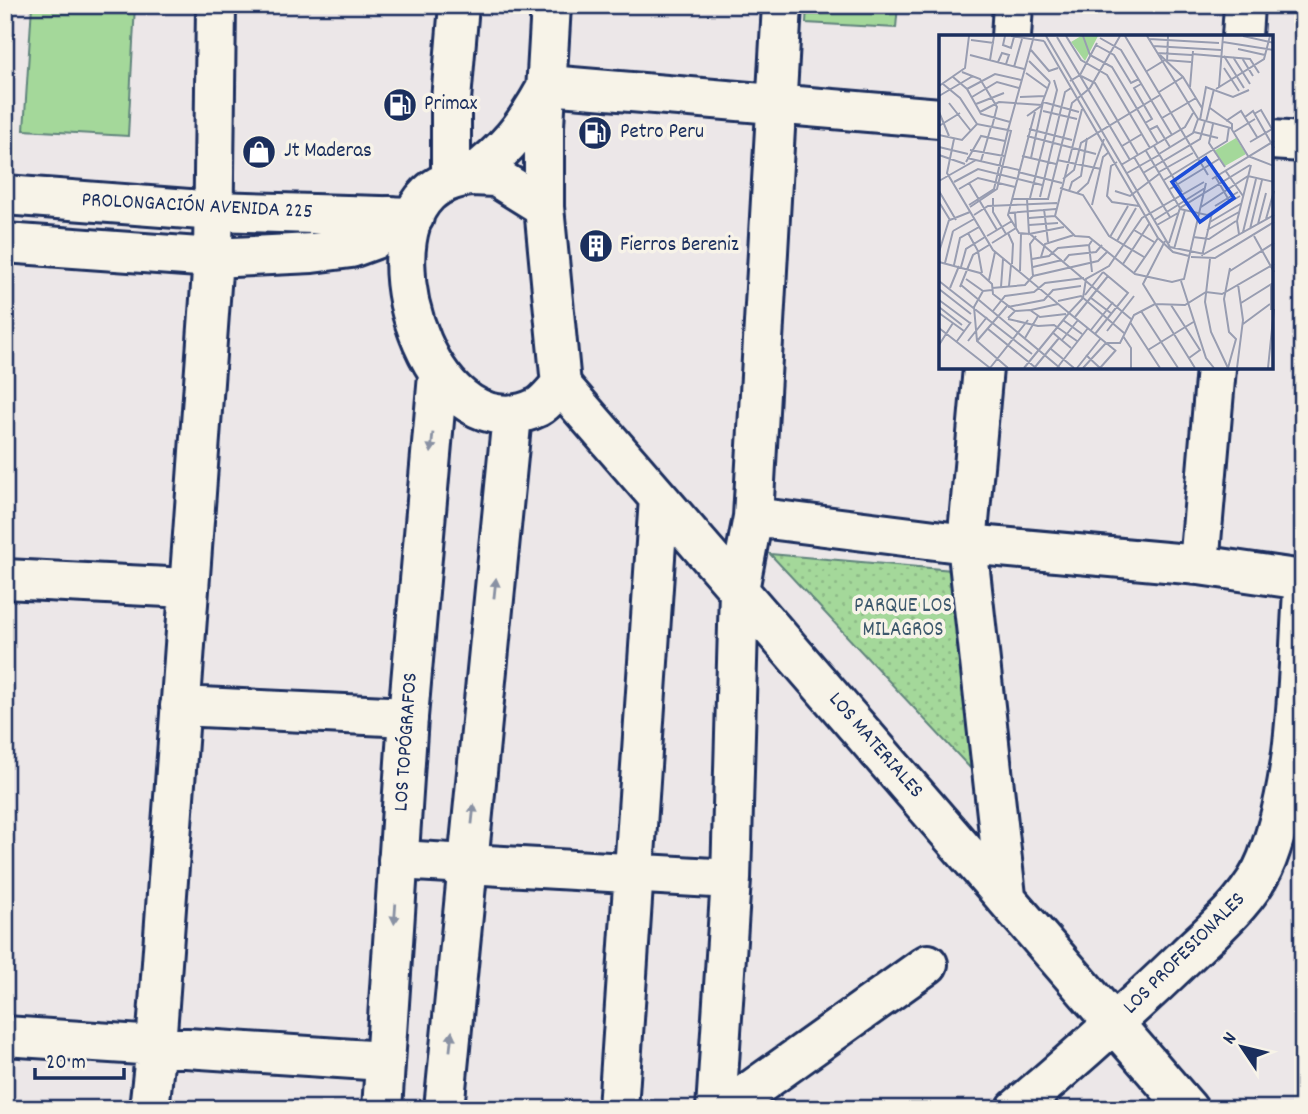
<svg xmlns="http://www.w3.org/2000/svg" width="1308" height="1114" font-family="Dekko,sans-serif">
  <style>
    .green { fill: #a4d89a; stroke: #60847c; stroke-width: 2 }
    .park { fill: url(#park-dots); stroke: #60847c; stroke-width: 2 }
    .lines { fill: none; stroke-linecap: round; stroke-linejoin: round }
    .minor-casing { stroke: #1b2f5e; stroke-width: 44 }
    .major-casing { stroke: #1b2f5e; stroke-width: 44 }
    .minor { stroke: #f7f3e8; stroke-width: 38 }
    .major { stroke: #f7f3e8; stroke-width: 38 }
    .oneway { fill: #8991a3 }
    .labels { text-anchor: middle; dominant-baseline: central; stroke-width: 7; stroke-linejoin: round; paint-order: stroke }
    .poi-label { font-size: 21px; fill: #1b2f5e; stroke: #f7f3e8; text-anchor: start }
    .street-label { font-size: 21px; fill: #1b2f5e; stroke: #f7f3e8 }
    .park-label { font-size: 21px; fill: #3d596d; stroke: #f7f3e8 }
    .inset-road { fill: none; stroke: #989db1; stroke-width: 2 }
    .view { fill: #1d4ed8; fill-opacity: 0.15; stroke: #1d4ed8; stroke-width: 3.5 }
    .inset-edge { fill: none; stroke: #1b2f5e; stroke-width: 3.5 }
  </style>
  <defs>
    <pattern id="park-dots" width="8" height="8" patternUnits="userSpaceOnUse" patternTransform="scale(1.75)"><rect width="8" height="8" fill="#a4d89a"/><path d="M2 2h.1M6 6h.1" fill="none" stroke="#8dba87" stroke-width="1.8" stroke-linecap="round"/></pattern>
  </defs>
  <rect width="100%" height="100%" fill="#ece7e8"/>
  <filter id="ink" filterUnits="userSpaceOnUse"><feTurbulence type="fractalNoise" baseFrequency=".0143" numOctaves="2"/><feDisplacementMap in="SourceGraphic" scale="14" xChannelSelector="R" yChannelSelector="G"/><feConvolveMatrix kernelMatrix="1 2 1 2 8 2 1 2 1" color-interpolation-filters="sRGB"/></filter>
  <g filter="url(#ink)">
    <path class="green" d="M 32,5 L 135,5 L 128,136 L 24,130 Z
      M 807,5 L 898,5 L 896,28 L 806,23 Z"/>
    <path class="park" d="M 770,554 L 952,570 L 971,769 Z"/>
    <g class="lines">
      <g class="minor-casing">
        <path id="minor" d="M 1011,37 L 1013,5
          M 1242,37 L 1244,5
          M 548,85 L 940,118
          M 1271,140 L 1303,142
          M 451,179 L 451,100 L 459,5
          M 5,243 L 213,258 L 312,253 L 351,248 L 373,240 L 390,216
          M 983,368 L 967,544 L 1006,896
          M 561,385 L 1188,1109
          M 753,517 L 967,544 L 1199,565 L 1303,580
          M 1199,565 L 1216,368
          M 5,579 L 188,588
          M 180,706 L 408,717
          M 398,860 L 731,879
          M 5,1036 L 384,1061
          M 149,1109 L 156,1046 L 213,258 L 216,5
          M 618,1109 L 659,498
          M 716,1109 L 731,879 L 739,590 L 753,517 L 782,5
          M 725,1109 L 928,964
          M 1016,1109 C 1075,1059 1131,1009 1186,956 C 1215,928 1252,898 1267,859 C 1299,774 1297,681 1303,592"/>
      </g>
      <g class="major-casing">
        <path id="major" d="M 471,176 L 496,177 L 544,207 L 561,385 C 554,391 547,402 538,407 C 437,457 367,255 428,194 C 440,182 456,178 471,176 Z
          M 471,176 C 506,150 524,128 545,90
          M 5,195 L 215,211 L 414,217
          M 544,207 L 544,126 L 551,5
          M 382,1109 L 408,717 L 438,375
          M 444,1109 L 512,415"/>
      </g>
      <use href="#minor" class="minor"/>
      <use href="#major" class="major"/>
    </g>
    <defs><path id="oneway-solid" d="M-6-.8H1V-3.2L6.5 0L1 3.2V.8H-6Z" transform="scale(1.75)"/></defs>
    <g class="oneway">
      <use href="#oneway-solid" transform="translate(432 443) rotate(95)"/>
      <use href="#oneway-solid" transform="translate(495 588) rotate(-84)"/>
      <use href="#oneway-solid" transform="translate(473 814) rotate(-84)"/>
      <use href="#oneway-solid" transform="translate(395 914) rotate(94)"/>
      <use href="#oneway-solid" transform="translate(451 1041) rotate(-84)"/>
    </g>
  </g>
  <defs>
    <g id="fuel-disc" transform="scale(1.75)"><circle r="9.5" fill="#1b2f5e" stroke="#f7f3e8"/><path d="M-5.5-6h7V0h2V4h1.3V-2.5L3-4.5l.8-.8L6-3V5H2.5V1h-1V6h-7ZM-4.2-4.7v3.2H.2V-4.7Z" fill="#fff"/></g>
    <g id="shop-disc" transform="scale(1.75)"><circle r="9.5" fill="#1b2f5e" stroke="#f7f3e8"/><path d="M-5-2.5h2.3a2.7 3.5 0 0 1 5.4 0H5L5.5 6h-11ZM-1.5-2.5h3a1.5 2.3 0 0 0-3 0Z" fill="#fff"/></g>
    <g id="building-disc" transform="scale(1.75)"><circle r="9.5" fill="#1b2f5e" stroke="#f7f3e8"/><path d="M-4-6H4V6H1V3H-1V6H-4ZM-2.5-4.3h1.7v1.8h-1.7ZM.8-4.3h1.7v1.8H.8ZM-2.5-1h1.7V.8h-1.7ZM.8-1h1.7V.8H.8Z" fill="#fff"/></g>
  </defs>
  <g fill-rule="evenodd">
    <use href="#fuel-disc" x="400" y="105"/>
    <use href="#fuel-disc" x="595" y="133"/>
    <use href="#shop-disc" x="259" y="152"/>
    <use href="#building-disc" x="596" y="246"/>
  </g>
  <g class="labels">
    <g class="poi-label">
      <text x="424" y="105">Primax</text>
      <text x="620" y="133">Petro Peru</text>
      <text x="284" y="152">Jt Maderas</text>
      <text x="620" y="246">Fierros Bereniz</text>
    </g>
    <g class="street-label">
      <text transform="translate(197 207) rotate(3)">PROLONGACIÓN AVENIDA 225</text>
      <text transform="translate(407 742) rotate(-86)">LOS TOPÓGRAFOS</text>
      <text transform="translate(875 746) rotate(49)">LOS MATERIALES</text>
      <text transform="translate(1185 954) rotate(-45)">LOS PROFESIONALES</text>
    </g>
    <g class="park-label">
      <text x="903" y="607">PARQUE LOS<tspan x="903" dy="24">MILAGROS</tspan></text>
    </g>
  </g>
  <g transform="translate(939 35)">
    <rect width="334" height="334" fill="#ece7e8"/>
    <path d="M 142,1 L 159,1 L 146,26 L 132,7 ZM 297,103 L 307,119 L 286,131 L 275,116 Z" fill="#a4d89a"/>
    <path class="inset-road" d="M 66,1 L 64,10 L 72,13 L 75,2M 72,1 L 105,6M 107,1 L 231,212 L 265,219 L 335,180M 127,1 L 142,25 L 168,40 L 211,113M 144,1 L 151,20 L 173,32 L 219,109M 186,1 L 269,140M 208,1 L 259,84 L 292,93 L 309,121M 304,1 L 335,8M 118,2 L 191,125M 161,3 L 182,15 L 233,100M 210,4 L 280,8M 32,5 L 55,8M 105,6 L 219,203 L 234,217 L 250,221M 284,7 L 335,15M 157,10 L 175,20 L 192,48 L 200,44M 214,11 L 282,15M 299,14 L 326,20M 92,15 L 110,36 L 119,33M 218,18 L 253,20M 253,19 L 311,24 L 320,38M 31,20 L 85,34M 221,20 L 244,42 L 263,73M 285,21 L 305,53M 294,22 L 311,49M 303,23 L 314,41M 51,25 L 55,1M 90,26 L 111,47M 59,27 L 63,18 L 70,20 L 67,29M 228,28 L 229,1M 75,32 L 83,4M 285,33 L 300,56M 208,36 L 226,25 L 252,27M 23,37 L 41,44 L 58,72 L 53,92M 87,38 L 108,53M 142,41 L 156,48 L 199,120M 14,42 L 28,54 L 42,79 L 71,87M 131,46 L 141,40 L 158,8M 4,49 L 21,63 L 38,89M 202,49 L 195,53 L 213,84 L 206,88M 0,51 L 26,33 L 30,1M 251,52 L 254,16M 280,52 L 284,1M 28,54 L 56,39 L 82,45M 277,54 L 325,24 L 331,1M 220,57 L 244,42M 0,61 L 34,41M 33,62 L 58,47 L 80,53M 81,62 L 106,61M 10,68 L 32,96M 37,69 L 65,58M 271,73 L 293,89 L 293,94M 143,74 L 116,181 L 136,201 L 150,202 L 196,239 L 233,247 L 245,244 L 267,148M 104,76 L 138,84M 0,77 L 10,101M 41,77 L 60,67 L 103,70M 96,77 L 69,180 L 80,198 L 91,199 L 192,284M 315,79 L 322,75 L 333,94M 88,81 L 102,71 L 111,47M 306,82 L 314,76 L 335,113M 223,83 L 257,63M 261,85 L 267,52 L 294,62 L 310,55M 287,86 L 302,76 L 318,102M 267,87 L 275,54M 274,89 L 270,108 L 286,132M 0,91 L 21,78M 90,94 L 133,105M 210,95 L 218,91 L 231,112M 255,97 L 279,103M 295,97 L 316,84M 0,100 L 23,105 L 38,89 L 69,95 L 95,1M 88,101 L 157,119M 15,104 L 8,138 L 54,215 L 130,278 L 144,263 L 147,244 L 170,231 L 203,183 L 265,147M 311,107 L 333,94M 183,111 L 203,99M 215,111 L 243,157M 0,112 L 29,119M 31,115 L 65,121M 207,116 L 241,173M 220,119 L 254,98 L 259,84M 0,120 L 26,129M 83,121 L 117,129M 309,121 L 335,131M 195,122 L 231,182M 28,123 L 80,135M 92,123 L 104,67 L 140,77M 118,125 L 162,134M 42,126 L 52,92M 27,127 L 42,101 L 66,106M 178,127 L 172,131 L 168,161 L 173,167 L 200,171M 182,130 L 246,92 L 254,78M 286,135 L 304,161M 79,137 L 123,148M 220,137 L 254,118M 188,138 L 220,120M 204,138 L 261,104 L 266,86M 276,141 L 291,167M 124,144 L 135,135 L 142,108 L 221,60M 273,144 L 335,106M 225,145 L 288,106 L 290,92M 0,146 L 37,125M 15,147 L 39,134 L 103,150M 30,148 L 58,195M 121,153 L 144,160 L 170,201 L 205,222M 20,154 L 39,143 L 76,152M 231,154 L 280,124M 0,156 L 17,185M 130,156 L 133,147 L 142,141 L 148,103M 176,156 L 191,161 L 220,139M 138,158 L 149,148 L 165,104M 101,162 L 126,57 L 132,53M 54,163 L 54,177 L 67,199M 91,163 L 118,55 L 115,45M 73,164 L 110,164M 88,164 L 90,199 L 125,192M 109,164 L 133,68 L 151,53 L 181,1M 0,167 L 11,185 L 31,177M 30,170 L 55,154 L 69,95 L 72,96 L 58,154 L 31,172M 153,170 L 164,122 L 170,117M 276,171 L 299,157M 262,172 L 309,141 L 335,147M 105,174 L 109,207M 241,174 L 268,180 L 301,161M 69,178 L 117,174M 35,180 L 49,171 L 118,168M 90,183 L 116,181M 327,184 L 335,156M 215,185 L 266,153M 271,187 L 303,168M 319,189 L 327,158M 90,190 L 119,188M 218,190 L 239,178M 311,194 L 323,145M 195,195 L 215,207M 268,195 L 300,177M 14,196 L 35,184M 304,197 L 317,144M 29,198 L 39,216 L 43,238M 69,198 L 74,209 L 73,229M 300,199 L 298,186 L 312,130M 48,201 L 73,186M 315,201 L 335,237M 171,202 L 189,171M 254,202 L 270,204 L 297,186M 178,206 L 197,173M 226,206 L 204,249 L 256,333M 53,208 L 77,193 L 76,178M 230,208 L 241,173 L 311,130M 150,210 L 153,237M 235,214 L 246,175M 0,217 L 10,185M 263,221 L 273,178M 102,222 L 106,209 L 135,200M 252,222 L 276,223 L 335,187M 93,224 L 110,221 L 119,213 L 150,210 L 154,204M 271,224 L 266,267 L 272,297 L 289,333M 125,226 L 130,220 L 157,217 L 163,210M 0,227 L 41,238 L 53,249 L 54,259 L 76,276M 6,228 L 14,196M 184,229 L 210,189M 15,230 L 21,203 L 40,192M 22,232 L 27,214 L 46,202M 94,232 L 123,225M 81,236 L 82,199M 291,236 L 335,208M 195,238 L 219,203M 94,241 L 91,209 L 97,201M 27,244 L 44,256 L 53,255M 50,245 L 56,217M 0,246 L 93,319M 242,246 L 267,323 L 275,333M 22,250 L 121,333M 70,251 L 72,230M 21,252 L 34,220 L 50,210M 62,252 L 64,224M 11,253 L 20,231M 53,253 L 86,250 L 94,241 L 159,226 L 169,216M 0,254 L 32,279M 44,256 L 35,272 L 38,306 L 69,333M 146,260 L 164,237M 152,263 L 173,279M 0,265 L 31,288M 119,266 L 142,261 L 185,298M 302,268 L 334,248M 232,270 L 261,315 L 250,323M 0,272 L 23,290M 69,272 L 105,265 L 114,255 L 142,251M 92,275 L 119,269M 332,275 L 332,249M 54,276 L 66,261 L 95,257 L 106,248 L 145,243M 202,276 L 239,333M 0,278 L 25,296M 136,282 L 169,241M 69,283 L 76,276 L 91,275 L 101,282 L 127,279M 69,284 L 99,291 L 115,290 L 138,306M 124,285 L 143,299M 191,287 L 221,333M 304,289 L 331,269M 0,293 L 51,333M 49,294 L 97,333M 152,295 L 174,267M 168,296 L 195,261M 113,297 L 132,313M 156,299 L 189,258 L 164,237M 184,301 L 192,313 L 192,333M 86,303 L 99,281M 123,305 L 139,285M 18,306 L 32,287M 29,306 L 48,282M 38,306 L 68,271M 168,308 L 181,308 L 195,280 L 216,269 L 246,270 L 267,257 L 283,259 L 335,229M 0,310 L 14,288M 112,314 L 135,333M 209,315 L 256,286M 147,320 L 161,333 L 177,315M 96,332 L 120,303M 51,333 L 89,285M 85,333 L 130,278 L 177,316M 118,333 L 149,293M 138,333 L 162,303M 144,333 L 167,308M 289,333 L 297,304 L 290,297 L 285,264 L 291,233M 298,333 L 304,285 L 299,249M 329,333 L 335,274"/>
    <path class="view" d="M 267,123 L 295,163 L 261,187 L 233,147 Z"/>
    <rect width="334" height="334" class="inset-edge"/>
  </g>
  <rect width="1308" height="1114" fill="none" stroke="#f7f3e8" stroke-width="28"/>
  <rect x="14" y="14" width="1280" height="1086" fill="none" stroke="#1b2f5e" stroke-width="2.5" filter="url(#ink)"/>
  <g transform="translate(1242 1047) rotate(305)" stroke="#f7f3e8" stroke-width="5" paint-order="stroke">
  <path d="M0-5L12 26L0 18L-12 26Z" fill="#1b2f5e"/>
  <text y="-10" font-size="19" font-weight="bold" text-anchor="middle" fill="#1b2f5e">N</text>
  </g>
  <path d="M35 1068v10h89v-10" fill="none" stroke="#1b2f5e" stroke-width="3.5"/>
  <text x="46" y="1068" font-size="21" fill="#1b2f5e" stroke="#f7f3e8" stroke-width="5" paint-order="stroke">20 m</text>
</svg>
